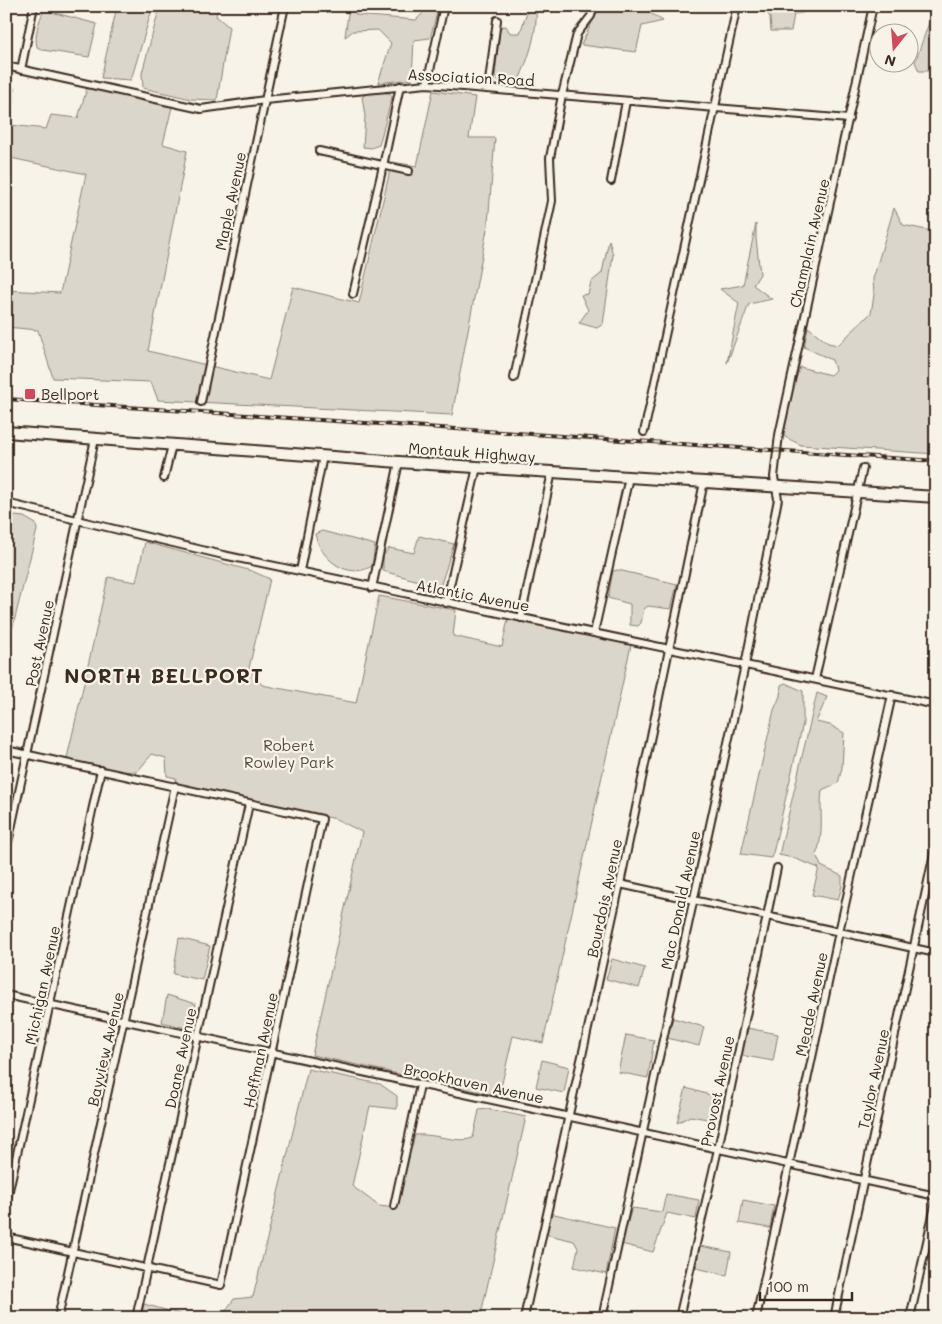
<svg xmlns="http://www.w3.org/2000/svg" width="942" height="1324" font-family="Mali,sans-serif">
  <style>
    .green { fill: #dbd6cb; stroke: #8b8074 }
    .lines { fill: none; stroke-linecap: round; stroke-linejoin: round }
    .minor-casing { stroke: #3b2a1e; stroke-width: 10 }
    .primary-casing { stroke: #3b2a1e; stroke-width: 14 }
    .minor { stroke: #f7f3e8; stroke-width: 6 }
    .primary { stroke: #f7f3e8; stroke-width: 10 }
    .rail-casing { stroke: #3b2a1e; stroke-width: 4 }
    .rail { stroke: #f7f3e8; stroke-width: 2; stroke-dasharray: 5.5; stroke-linecap: butt }
    .poi-dot { fill: #d1495b; stroke: #f7f3e8; stroke-width: 2 }
    .labels { text-anchor: middle; dominant-baseline: central; stroke-width: 4.5; stroke-linejoin: round; paint-order: stroke }
    .street-label { font-size: 15px; fill: #3b2a1e; stroke: #f7f3e8 }
    .poi-label { font-size: 15px; fill: #3b2a1e; stroke: #f7f3e8; text-anchor: start }
    .park-label { font-size: 15px; fill: #5b4c41; stroke: #f7f3e8 }
    .district-label { font-size: 20px; font-weight: bold; letter-spacing: 1px; fill: #3b2a1e; stroke: #f7f3e8 }
  </style>
  <rect width="100%" height="100%" fill="#f7f3e8"/>
  <filter id="ink" filterUnits="userSpaceOnUse"><feTurbulence type="fractalNoise" baseFrequency=".02" numOctaves="2"/><feDisplacementMap in="SourceGraphic" scale="10" xChannelSelector="R" yChannelSelector="G"/><feConvolveMatrix kernelMatrix="1 2 1 2 8 2 1 2 1" color-interpolation-filters="sRGB"/></filter>
  <g filter="url(#ink)">
    <path class="green" d="M 117,6 L 153,6 L 131,80 L 101,78 Z
      M 160,6 L 218,6 L 216,16 L 229,27 L 217,100 L 191,99 L 143,88 L 142,73 Z
      M 349,6 L 357,6 L 356,15 L 416,20 L 424,12 L 426,6 L 439,6 L 430,38 L 414,40 L 412,79 L 378,83 L 391,43 L 378,30 L 353,31 L 345,37 Z
      M 529,6 L 536,6 C 538,31 529,58 519,80 L 499,82 L 495,76 L 500,27 L 506,26 L 510,33 L 520,33 Z
      M 600,6 L 651,6 L 650,13 L 663,21 L 642,26 L 636,52 L 581,45 Z
      M 801,6 L 806,6 L 803,13 L 794,14 L 791,31 L 771,31 L 770,17 L 763,8 L 799,10 Z
      M 935,6 L 936,52 L 929,71 L 919,71 L 915,62 Z
      M 44,10 L 97,24 L 89,57 L 43,50 L 37,47 C 34,34 39,21 44,10 Z
      M 10,84 L 15,89 L 10,125 L 46,129 L 51,115 L 78,118 L 87,88 L 172,107 L 163,144 L 187,151 L 148,351 L 269,380 L 293,287 L 359,303 L 392,162 L 417,166 L 433,91 L 475,97 L 469,138 L 495,138 L 488,224 L 452,415 L 158,400 L 151,382 L 53,378 L 38,330 L 6,327 L 6,290 L 60,293 L 86,174 L 6,157 L 6,86 Z
      M 371,92 L 390,93 L 392,97 L 379,145 L 371,148 L 363,147 L 365,116 L 362,97 Z
      M 894,208 L 903,225 L 936,232 L 936,454 L 801,445 L 785,437 L 780,427 L 800,367 L 830,375 L 835,370 L 832,360 L 804,347 L 808,327 L 828,343 L 838,345 L 871,313 L 874,295 L 873,279 Z
      M 756,224 L 756,238 L 760,274 L 753,285 L 772,299 L 749,304 L 727,363 L 739,303 L 720,289 L 743,285 Z
      M 609,240 L 613,255 L 603,324 L 597,328 L 579,323 L 588,310 L 581,295 L 588,294 L 591,282 L 602,273 Z
      M 6,515 L 24,517 L 36,524 L 37,530 L 6,654 Z
      M 322,531 L 375,545 L 372,566 C 347,581 320,558 315,534 Z
      M 419,536 L 454,544 L 440,587 L 383,571 L 383,556 L 389,548 L 414,553 Z
      M 145,542 L 252,571 L 270,579 L 249,668 L 262,685 L 356,703 L 379,596 L 456,610 L 453,636 L 502,647 L 508,619 L 631,645 L 543,1043 L 513,1036 L 499,1096 L 312,1055 L 362,832 L 336,819 L 175,784 L 176,778 L 167,776 L 166,758 L 152,754 L 137,772 L 65,767 L 108,577 L 136,582 Z
      M 618,570 L 677,584 L 671,609 L 648,606 L 644,609 L 641,623 L 638,626 L 630,625 L 630,604 L 608,598 L 613,571 Z
      M 785,683 L 803,691 L 803,723 L 773,853 L 771,858 L 741,854 L 774,710 L 780,696 L 781,685 Z
      M 817,693 L 827,697 L 816,722 L 830,725 L 844,733 L 842,768 L 838,783 L 822,790 C 819,812 825,834 816,855 L 821,866 L 842,876 L 842,886 L 838,900 L 812,895 L 819,868 L 793,858 L 779,855 Z
      M 179,938 L 210,946 L 202,980 L 173,974 Z
      M 612,959 L 645,968 L 639,988 L 606,979 Z
      M 167,995 L 196,1004 L 190,1029 L 162,1022 Z
      M 673,1018 L 704,1027 L 699,1046 L 667,1038 Z
      M 747,1028 L 778,1034 L 773,1061 L 740,1055 Z
      M 626,1035 L 654,1040 L 648,1078 L 618,1072 Z
      M 542,1060 L 569,1067 L 564,1093 L 536,1087 Z
      M 308,1069 L 380,1084 L 397,1096 L 397,1109 L 370,1106 L 352,1186 L 379,1206 L 396,1208 L 415,1135 C 434,1133 459,1144 473,1138 L 479,1110 L 488,1109 L 526,1117 L 480,1318 L 215,1318 L 223,1314 L 234,1299 L 253,1297 Z
      M 686,1088 L 720,1098 L 713,1120 L 690,1116 L 677,1123 Z
      M 666,1194 L 699,1200 L 696,1219 L 667,1213 L 653,1252 L 621,1244 L 632,1208 L 662,1212 Z
      M 743,1200 L 774,1206 L 770,1228 L 739,1223 Z
      M 550,1213 L 615,1228 L 606,1274 L 574,1267 L 578,1248 L 574,1241 L 545,1234 Z
      M 700,1246 L 731,1252 L 727,1275 L 696,1268 Z
      M 144,1304 L 194,1318 L 141,1318 Z"/>
    <g class="lines">
      <g class="minor-casing">
        <path id="minor" d="M 6,66 L 201,109 L 265,100 L 427,84 L 849,119
          M 21,70 L 34,6
          M 427,84 L 444,6
          M 488,89 L 497,20
          M 319,151 L 409,171
          M 611,181 L 626,101
          M 353,294 L 383,166 L 400,86
          M 514,378 L 552,201 L 550,158 L 562,95 L 577,34 L 591,16 L 594,6
          M 201,402 L 285,6
          M 644,432 L 737,6
          M 164,478 L 172,445
          M 6,503 L 223,555 L 936,705
          M 300,571 L 323,456
          M 372,588 L 399,462
          M 446,603 L 477,467
          M 521,618 L 552,472
          M 594,633 L 629,477
          M 815,679 L 863,468
          M 6,750 L 322,819 L 221,1285 L 6,1237
          M 6,852 L 95,439
          M 620,884 L 936,953
          M 6,995 L 936,1196
          M 6,1204 L 101,770
          M 394,1206 L 420,1085
          M 58,1318 L 175,786
          M 136,1318 L 249,804
          M 524,1318 L 620,884 L 704,482
          M 602,1318 L 745,665 L 778,499 L 774,477 L 779,435 L 873,6
          M 679,1318 L 718,1149 L 777,868
          M 756,1318 L 839,932 L 892,695
          M 834,1318 L 936,844
          M 910,1318 L 936,1201"/>
      </g>
      <g class="primary-casing">
        <path id="primary" d="M 6,432 L 399,462 L 936,497"/>
      </g>
      <use href="#minor" class="minor"/>
      <use href="#primary" class="primary"/>
      <g class="rail-casing">
        <path id="rail" d="M 6,399 L 936,461"/>
      </g>
      <use href="#rail" class="rail"/>
    </g>
  </g>
  <rect class="poi-dot" x="24" y="388" width="12" height="12" rx="2.5"/>
  <g class="labels">
    <g class="street-label">
      <text transform="translate(471 77) rotate(3)">Association Road</text>
      <text transform="translate(230 201) rotate(-78)">Maple Avenue</text>
      <text transform="translate(809 243) rotate(-77)">Champlain Avenue</text>
      <text transform="translate(472 452) rotate(4)">Montauk Highway</text>
      <text transform="translate(473 595) rotate(11)">Atlantic Avenue</text>
      <text transform="translate(39 643) rotate(-78)">Post Avenue</text>
      <text transform="translate(604 898) rotate(-78)">Bourdois Avenue</text>
      <text transform="translate(680 900) rotate(-78)">Mac Donald Avenue</text>
      <text transform="translate(42 985) rotate(-78)">Michigan Avenue</text>
      <text transform="translate(811 1004) rotate(-78)">Meade Avenue</text>
      <text transform="translate(105 1049) rotate(-77)">Bayview Avenue</text>
      <text transform="translate(260 1050) rotate(-78)">Hoffman Avenue</text>
      <text transform="translate(180 1058) rotate(-78)">Doane Avenue</text>
      <text transform="translate(873 1079) rotate(-78)">Taylor Avenue</text>
      <text transform="translate(474 1083) rotate(12)">Brookhaven Avenue</text>
      <text transform="translate(717 1091) rotate(-78)">Provost Avenue</text>
    </g>
    <g class="poi-label">
      <text x="41" y="394">Bellport</text>
    </g>
    <g class="park-label">
      <text x="289" y="745">Robert<tspan x="289" dy="17">Rowley Park</tspan></text>
    </g>
    <g class="district-label">
      <text x="164" y="675">NORTH BELLPORT</text>
    </g>
  </g>
  <rect width="942" height="1324" fill="none" stroke="#f7f3e8" stroke-width="25"/>
  <rect x="12" y="12" width="917" height="1299" fill="none" stroke="#3b2a1e" stroke-width="2" filter="url(#ink)"/>
  <g transform="translate(894 48) rotate(197)"><circle r="24" fill="#f7f3e8" stroke="#aca397"/>
  <path d="M0-4L9 19L0 12L-9 19Z" fill="#d1495b"/>
  <text y="-8" font-size="14" font-weight="bold" text-anchor="middle" fill="#3b2a1e">N</text>
  </g>
  <path d="M760 1292v8h92v-8" fill="none" stroke="#3b2a1e" stroke-width="2.5"/>
  <text x="767" y="1292" font-size="15" fill="#3b2a1e" stroke="#f7f3e8" stroke-width="4" paint-order="stroke">100 m</text>
</svg>
